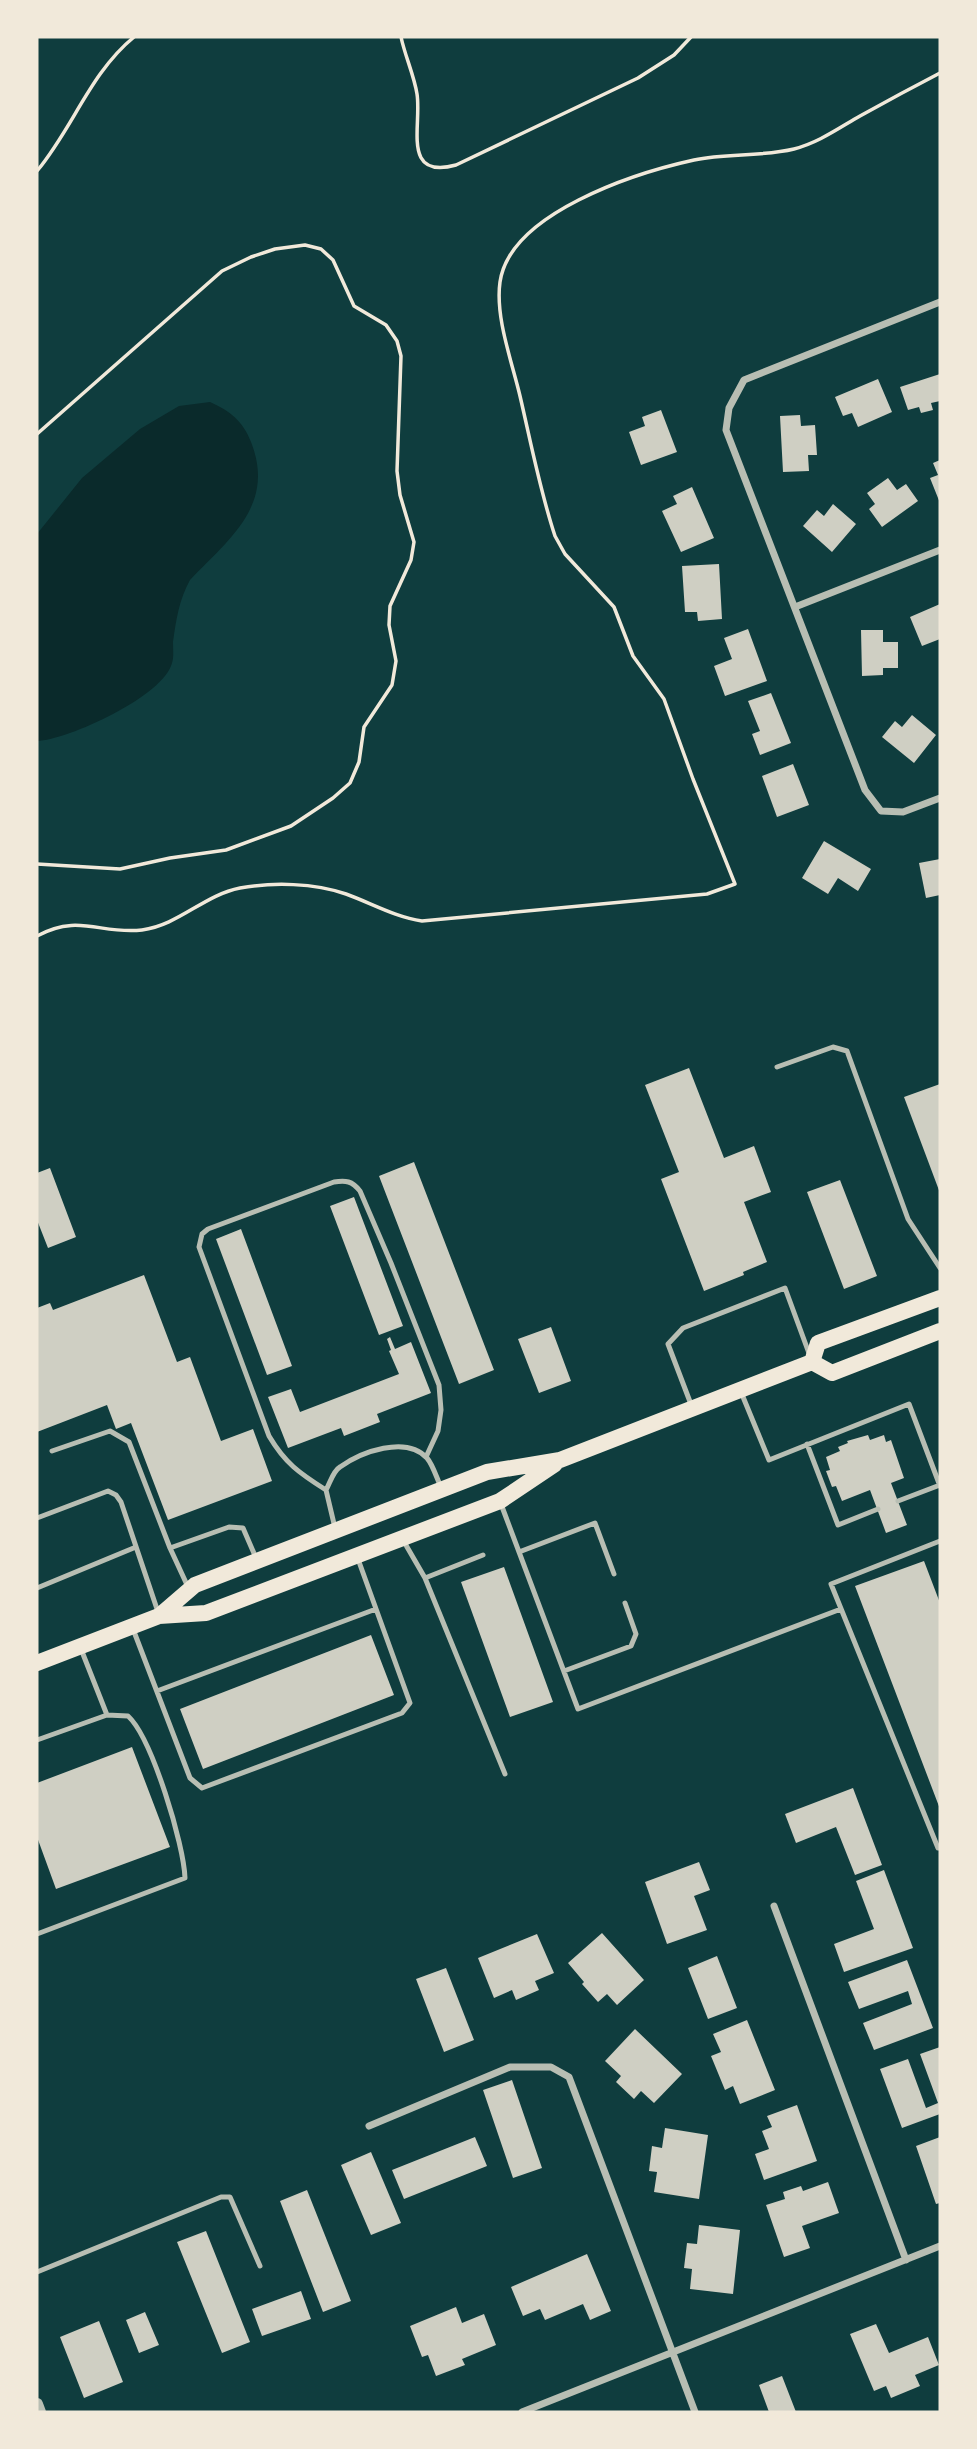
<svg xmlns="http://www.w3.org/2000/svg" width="977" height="2449" font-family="Commissioner,sans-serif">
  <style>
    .water { fill: #0a2a2b }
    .building { fill: #cfcfc3 }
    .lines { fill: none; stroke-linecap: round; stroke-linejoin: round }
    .path { stroke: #f1e9da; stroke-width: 3.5 }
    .service { stroke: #b8beb3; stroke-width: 5 }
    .minor { stroke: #b8beb3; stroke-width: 7 }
    .tertiary { stroke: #b8beb3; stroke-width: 12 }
    .primary { stroke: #f1e9da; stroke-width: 16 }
  </style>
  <rect width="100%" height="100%" fill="#0f3d3e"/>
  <path class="water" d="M 210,402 C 230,411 243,421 251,442 C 276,505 229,539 190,580 C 179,600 176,620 173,642 C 173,649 174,657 172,663 C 164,696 68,740 37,741 L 37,534 L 82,478 L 140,429 L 179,406 Z"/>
  <path class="building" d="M 940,374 L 940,401 L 931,403 L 933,410 L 921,413 L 919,407 L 908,410 L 900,387 Z
    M 878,379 L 892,412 L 858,427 L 852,413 L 843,416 L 835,397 Z
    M 661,410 L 677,452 L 641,465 L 629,432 L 645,426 L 642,417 Z
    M 800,415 L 801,426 L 815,425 L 817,455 L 808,455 L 809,471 L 783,472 L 780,416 Z
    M 940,460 L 940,503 L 930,478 L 938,475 L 933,463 Z
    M 888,478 L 897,490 L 906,484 L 918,501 L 882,527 L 869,509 L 875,504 L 867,493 Z
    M 692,487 L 714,538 L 681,552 L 662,511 L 677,504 L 673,496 Z
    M 833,504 L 856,524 L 832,552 L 803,526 L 817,510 L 824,516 Z
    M 719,564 L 722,619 L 698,621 L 697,612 L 685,612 L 682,566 Z
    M 940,604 L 940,639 L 922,646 L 910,617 Z
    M 748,629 L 767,681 L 725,696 L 714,666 L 732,659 L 724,638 Z
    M 861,630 L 883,630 L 883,642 L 898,642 L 898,668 L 883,668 L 883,675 L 862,676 Z
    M 771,693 L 791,743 L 760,755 L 752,734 L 760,731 L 748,701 Z
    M 912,715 L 936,735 L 914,763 L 882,737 L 895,721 L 902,727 Z
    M 793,764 L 809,805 L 777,817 L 762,776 Z
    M 824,841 L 871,869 L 858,891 L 838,878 L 828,894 L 802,878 Z
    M 940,859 L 940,895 L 926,898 L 919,863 Z
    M 689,1068 L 724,1158 L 754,1146 L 771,1192 L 744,1202 L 767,1262 L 743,1272 L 744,1275 L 704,1291 L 661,1179 L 679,1172 L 645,1085 Z
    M 940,1084 L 940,1193 L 904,1097 Z
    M 414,1162 L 494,1370 L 459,1384 L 379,1176 Z
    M 50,1168 L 76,1237 L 48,1248 L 37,1220 L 37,1173 Z
    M 840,1180 L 877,1276 L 844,1289 L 807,1192 Z
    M 354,1197 L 403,1326 L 379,1335 L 330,1206 Z
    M 241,1229 L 292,1366 L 267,1375 L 216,1239 Z
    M 144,1275 L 177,1362 L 190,1357 L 221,1441 L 253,1429 L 272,1481 L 168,1520 L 131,1423 L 116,1429 L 107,1405 L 37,1432 L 37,1308 L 50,1303 L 53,1310 Z
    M 551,1327 L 571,1381 L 539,1393 L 518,1339 Z
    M 390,1337 L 395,1349 L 411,1342 L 431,1393 L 377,1414 L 380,1422 L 344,1436 L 341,1428 L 288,1448 L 268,1397 L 291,1389 L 300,1412 L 399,1374 L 389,1351 L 391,1350 L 387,1339 Z
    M 868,1435 L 870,1440 L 884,1435 L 886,1442 L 891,1440 L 904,1478 L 891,1483 L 907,1525 L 886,1533 L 870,1490 L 842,1501 L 836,1486 L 832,1487 L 826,1471 L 830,1470 L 826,1457 L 840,1451 L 838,1447 L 848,1443 L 847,1441 Z
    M 924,1561 L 940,1603 L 940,1809 L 855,1586 Z
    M 504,1567 L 553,1702 L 510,1717 L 461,1582 Z
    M 371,1635 L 394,1695 L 203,1769 L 180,1709 Z
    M 132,1747 L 170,1847 L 56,1889 L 37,1837 L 37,1783 Z
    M 853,1788 L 882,1865 L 855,1875 L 836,1827 L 796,1843 L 785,1814 Z
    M 699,1862 L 710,1890 L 694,1896 L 707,1930 L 667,1944 L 645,1882 Z
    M 884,1870 L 913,1948 L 844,1972 L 834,1944 L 874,1929 L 856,1881 Z
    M 602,1933 L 644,1980 L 617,2005 L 607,1994 L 598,2002 L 582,1984 L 584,1982 L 568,1963 Z
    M 537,1934 L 554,1973 L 535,1981 L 539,1990 L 516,2000 L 512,1990 L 494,1998 L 478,1958 Z
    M 717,1956 L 737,2008 L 708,2019 L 688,1968 Z
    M 907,1960 L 933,2028 L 874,2050 L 863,2023 L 912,2004 L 908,1991 L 859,2009 L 848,1982 Z
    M 446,1968 L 474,2040 L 444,2052 L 416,1979 Z
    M 747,2020 L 775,2090 L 740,2104 L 733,2086 L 725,2090 L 711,2056 L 721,2052 L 713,2034 Z
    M 635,2029 L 682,2074 L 654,2103 L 641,2091 L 634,2099 L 616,2082 L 621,2076 L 605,2061 Z
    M 940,2047 L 940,2114 L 902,2128 L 880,2069 L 908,2059 L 926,2108 L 938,2103 L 920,2054 Z
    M 512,2080 L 542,2168 L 513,2178 L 483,2090 Z
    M 797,2105 L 817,2161 L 764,2180 L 755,2154 L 769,2149 L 762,2131 L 772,2127 L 767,2116 Z
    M 665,2128 L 708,2135 L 699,2199 L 654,2192 L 657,2172 L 649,2171 L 652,2146 L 662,2148 Z
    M 475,2137 L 487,2166 L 404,2199 L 392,2170 Z
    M 940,2137 L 940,2203 L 936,2204 L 916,2146 Z
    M 371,2152 L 401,2223 L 371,2235 L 341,2165 Z
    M 828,2182 L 839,2213 L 802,2226 L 810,2248 L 784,2257 L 766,2205 L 785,2199 L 783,2192 L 801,2186 L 803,2191 Z
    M 307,2190 L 351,2301 L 323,2312 L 280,2201 Z
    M 699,2225 L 740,2230 L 733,2294 L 690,2289 L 692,2269 L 684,2268 L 687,2243 L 697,2244 Z
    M 206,2231 L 250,2342 L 222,2353 L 177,2242 Z
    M 587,2254 L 611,2311 L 590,2320 L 583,2304 L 545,2320 L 540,2309 L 523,2316 L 511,2287 Z
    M 301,2291 L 311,2319 L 262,2336 L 252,2309 Z
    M 456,2307 L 462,2323 L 484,2314 L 496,2345 L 462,2359 L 465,2365 L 436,2376 L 428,2355 L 422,2357 L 410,2326 Z
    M 145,2312 L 159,2345 L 139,2353 L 126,2320 Z
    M 99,2321 L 123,2382 L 84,2398 L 60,2337 Z
    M 876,2324 L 889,2353 L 928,2337 L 939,2365 L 915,2375 L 920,2386 L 891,2398 L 886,2386 L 874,2391 L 850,2334 Z
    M 782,2376 L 796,2412 L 769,2412 L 759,2385 Z"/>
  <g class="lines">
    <path class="path" d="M 401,37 C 405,56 414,75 417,94 C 422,125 401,180 456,165 L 638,78 L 674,55 L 691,37
      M 37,171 C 73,128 90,73 134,37
      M 37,434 L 222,271 L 251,257 L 275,249 L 305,245 L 321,249 L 333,260 L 354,306 L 386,325 L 397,341 L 401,356 L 397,471 L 400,495 L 414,542 L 411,560 L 390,606 L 389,625 L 396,661 L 392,685 L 364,727 L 359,762 L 350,783 L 333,798 L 291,826 L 226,850 L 170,858 L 120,869 L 37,864
      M 37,936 C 79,913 101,935 142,930 C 179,925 204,895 240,888 C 273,882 314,883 346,894 C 371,903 395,917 422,921 L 707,894 L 735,884 L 693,779 L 664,699 L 633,656 L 614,607 L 565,554 L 555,536 C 540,491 531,443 520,396 C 512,362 495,317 500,282 C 510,213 635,173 694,160 C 727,153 761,157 794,149 C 818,143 839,128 860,116 C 887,101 913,87 940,73"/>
    <path class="service" d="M 777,1067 L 833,1047 L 847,1051 L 908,1219 L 940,1268
      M 741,1392 L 769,1460 L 909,1404 L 940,1486
      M 692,1407 L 668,1344 L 683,1328 L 785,1288 L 810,1356
      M 807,1444 L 838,1525 L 878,1509
      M 52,1451 L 110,1431 L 129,1442 L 170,1548
      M 326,1490 C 299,1473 285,1463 269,1436 L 199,1247 L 202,1234 L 208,1229 L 334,1182 C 346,1180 352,1181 360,1191 L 391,1263 L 439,1385 L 441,1410 L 438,1431 L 426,1457
      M 898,1501 L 940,1485
      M 501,1504 L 578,1709 L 841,1609
      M 37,1518 L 108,1491 L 116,1495 L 121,1502 L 158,1612
      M 335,1528 L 326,1490 C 330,1483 333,1471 340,1467 C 361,1452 406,1435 427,1458 C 433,1465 437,1479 441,1487
      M 403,1540 L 425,1578 L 505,1774
      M 940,1541 L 831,1584 L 938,1848 L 940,1848
      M 519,1552 L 595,1523 L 614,1574
      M 425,1578 L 483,1555
      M 188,1587 L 170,1548 L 229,1527 L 243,1528 L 256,1558
      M 37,1588 L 136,1547
      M 133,1629 L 190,1778 L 202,1788 L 402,1713 L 410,1703 L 358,1559
      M 564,1671 L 631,1646 L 636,1634 L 625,1603
      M 157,1691 L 376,1609
      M 37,1740 L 107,1715 L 81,1649
      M 37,1934 L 185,1878 C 184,1845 152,1738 128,1716 L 107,1715
      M 37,2272 L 221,2197 L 230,2197 L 260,2266"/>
    <path class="minor" d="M 940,302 L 744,380 L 729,408 L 726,430 L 865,790 L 881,811 L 903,812 L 940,798
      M 795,607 L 940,550
      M 774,1906 L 906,2260
      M 369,2126 L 510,2067 L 551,2067 L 569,2077 L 695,2412
      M 522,2412 L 940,2246"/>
    <path class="tertiary" d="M 37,2404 L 40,2412"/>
    <path class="primary" d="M 812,1362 L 818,1343 L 940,1298
      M 812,1362 L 832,1373 L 940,1331
      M 159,1616 L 195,1585 L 487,1472 L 560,1460 L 812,1362
      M 37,1663 L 159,1616 L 206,1613 L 500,1501 L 555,1464"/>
  </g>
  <rect width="977" height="2449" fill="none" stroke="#f1e9da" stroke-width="77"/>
</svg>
